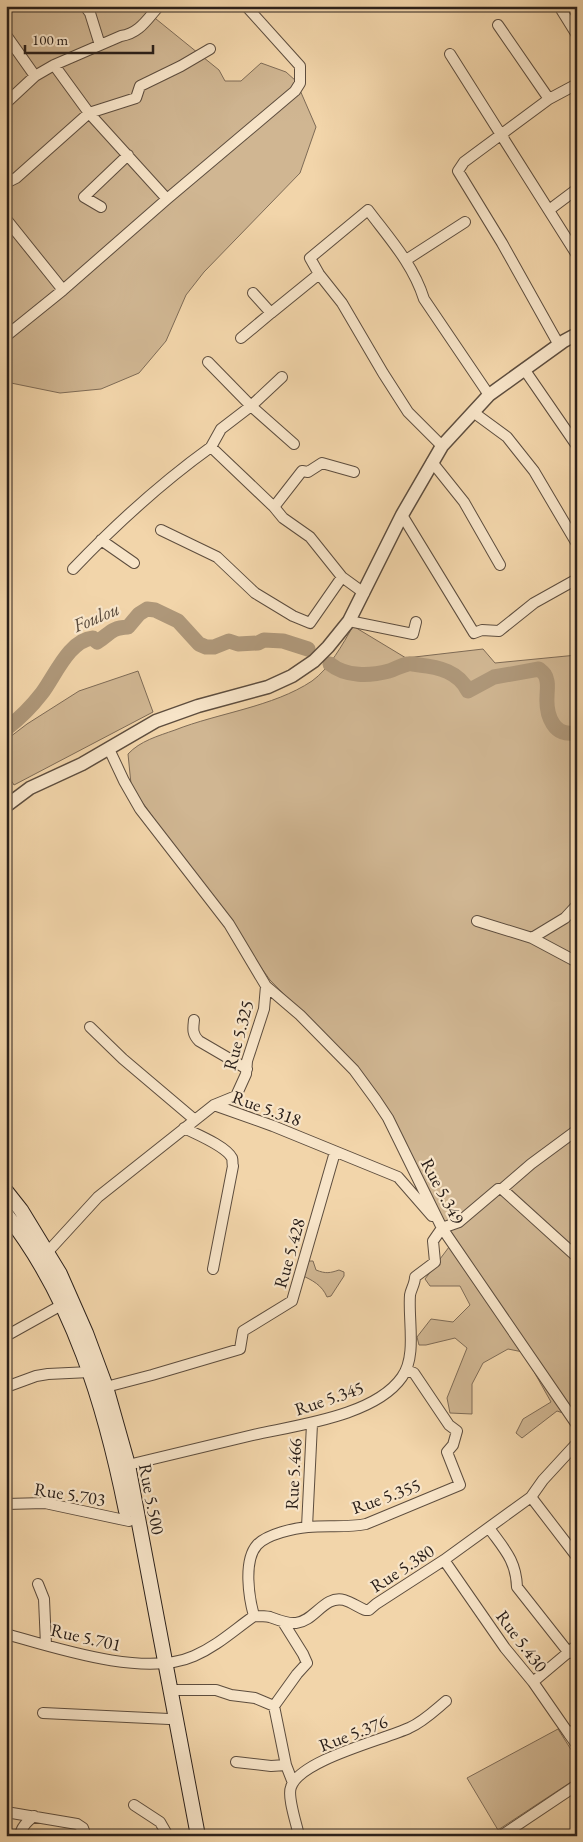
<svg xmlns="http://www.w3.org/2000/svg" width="583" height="1842" font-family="'EB Garamond',serif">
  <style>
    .green { fill: #d0b692; stroke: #7e6b56 }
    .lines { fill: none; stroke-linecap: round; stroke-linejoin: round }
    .river { stroke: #ae9779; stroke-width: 15 }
    .minor-casing { stroke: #5d4d3e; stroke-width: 12 }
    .tertiary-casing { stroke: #5d4d3e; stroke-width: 15 }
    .secondary-casing { stroke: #2b201a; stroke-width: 16 }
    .minor { stroke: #f7e4c8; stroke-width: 10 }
    .tertiary { stroke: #f7e4c8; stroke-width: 12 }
    .secondary { stroke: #f7e4c8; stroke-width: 14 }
    .labels { text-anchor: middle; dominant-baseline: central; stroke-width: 4.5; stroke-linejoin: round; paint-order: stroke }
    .street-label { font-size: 18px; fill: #2b201a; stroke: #f7e4c8 }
    .water-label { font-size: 19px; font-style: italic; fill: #594a3b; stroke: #f7e4c8 }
  </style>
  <rect width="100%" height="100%" fill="#f2d5aa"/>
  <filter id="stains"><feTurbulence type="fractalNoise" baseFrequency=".004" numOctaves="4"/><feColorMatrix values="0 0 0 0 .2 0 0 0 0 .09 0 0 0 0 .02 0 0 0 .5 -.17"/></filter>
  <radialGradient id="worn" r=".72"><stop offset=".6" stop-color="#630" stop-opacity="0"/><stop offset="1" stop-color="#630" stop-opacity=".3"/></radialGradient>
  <path class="green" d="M 6,6 L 140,6 L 219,70 L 225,81 L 241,81 L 261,63 L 286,72 L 296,81 L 316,127 L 300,173 L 204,272 L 186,295 L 166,341 L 139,373 L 101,389 L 60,393 L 6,382 Z
    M 353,626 L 406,658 L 483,649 L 495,663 L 577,655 L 577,1429 L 563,1413 L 557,1411 L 522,1438 L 516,1433 L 523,1419 L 551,1402 L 523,1352 L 508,1349 L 483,1363 L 472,1384 L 472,1414 L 450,1413 L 447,1398 L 467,1348 L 455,1338 L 426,1345 L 419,1345 L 417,1337 L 431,1319 L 453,1322 L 470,1305 L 460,1286 L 430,1286 L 425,1279 L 449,1247 L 451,1239 L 353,1065 L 270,980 L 135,792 L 131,784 L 128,754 C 140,741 158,736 175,730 C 218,713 273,707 312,681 C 329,669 343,644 353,626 Z
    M 138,671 L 153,712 L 14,785 L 6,772 L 6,740 L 27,724 L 79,691 Z
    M 308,1261 L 313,1261 L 316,1270 C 326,1274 330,1273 339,1270 L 344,1272 L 344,1276 L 331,1296 L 327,1297 C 322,1285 312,1280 301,1275 Z
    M 558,1729 L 577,1759 L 577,1778 L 498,1830 L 467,1778 Z"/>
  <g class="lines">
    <path class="river" d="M 330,664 C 346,677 370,676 389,671 C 395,669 402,665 408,664 C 411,663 416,665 419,665 C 439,667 459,672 468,691 L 494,677 L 539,669 C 544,673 546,675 547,681 C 548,686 547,692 547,697 C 546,715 554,739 577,732
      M 6,729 C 19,719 32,706 42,693 C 55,676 69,640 93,638 L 97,642 C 110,634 110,628 128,627 L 139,614 L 147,609 L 155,610 L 178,621 L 199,644 L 206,647 L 214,647 L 229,641 L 238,644 L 258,643 L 264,640 L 283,641 L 308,649"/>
    <g class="minor-casing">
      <path id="minor" d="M 85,6 L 90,13 L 100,45
        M 559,6 L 577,35
        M 498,25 L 549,99
        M 6,35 L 35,76
        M 450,54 L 577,255
        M 54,65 L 89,113 L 167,199
        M 6,103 L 35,76 L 54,65 L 121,36 C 140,33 147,19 159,6
        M 6,183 L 16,178 L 89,113 L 136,98 L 140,86 L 181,66 L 210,49
        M 101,207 L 84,197 L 128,155
        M 549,210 L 577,189
        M 6,219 L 63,290
        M 406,260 L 465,222
        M 253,293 L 271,313 L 319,274
        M 6,336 L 63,290 L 167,199 L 295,91 L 300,83 L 300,66 L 246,6
        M 241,338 L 271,313
        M 559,345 L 502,243 L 458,171 L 464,162 L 549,99 L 577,84
        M 208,362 L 251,406 L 294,444
        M 524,369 L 577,446
        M 473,412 L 507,437 L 534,471 L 577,544
        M 442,446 L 408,412 L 383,373 L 342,303 L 319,274 L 310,258 L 368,210 C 389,238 413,264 424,299 L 489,395
        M 211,447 L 221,429 L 251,406 L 282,377
        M 432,462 L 464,502 L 500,565
        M 354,472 L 322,463 L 308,472 L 302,471 L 274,507 L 283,518 L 310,537 L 342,577 L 364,593
        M 402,515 L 474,633 L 482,630 L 499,631 L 534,603 L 577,579
        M 161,530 L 217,557 L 255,593 L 293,616 L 310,623 L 342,577
        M 101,540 L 134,563
        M 73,569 C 115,525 161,483 211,447 L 274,507
        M 349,621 L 413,634 L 416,622
        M 109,749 L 124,781 L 140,809 L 229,924 L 266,986 L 300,1015 L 354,1070 L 376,1100 L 388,1118 L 442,1228 L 577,1425
        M 477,921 L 532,938 L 577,962
        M 532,938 L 565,918 L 577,905
        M 194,1020 C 193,1029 192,1034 199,1041 L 247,1069
        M 90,1027 L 123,1059 L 195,1120
        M 214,1105 L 273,1126 L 398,1177 L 432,1216
        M 184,1128 C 196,1134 226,1146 232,1158 C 233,1161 232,1164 233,1166 L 213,1269
        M 502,1189 L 577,1257
        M 442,1228 L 459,1222 L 498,1189 L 502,1189 L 531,1164 L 577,1130
        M 43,1257 L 98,1197 L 214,1105 L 236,1096 L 246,1074 L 247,1061 L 264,1009 L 266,986
        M 6,1336 L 67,1302
        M 6,1387 L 36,1376 L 48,1374 L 90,1372
        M 106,1387 L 152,1375 L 240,1349 L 243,1331 L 292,1301 L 335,1152
        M 128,1465 C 170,1455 211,1445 253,1435 C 297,1425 375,1416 402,1377 C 417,1356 408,1320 410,1295 C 411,1289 415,1284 415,1277 L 435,1262 L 433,1241 L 442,1228
        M 531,1497 L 577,1557
        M 6,1504 L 45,1503 L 129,1521
        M 307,1527 L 312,1424
        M 489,1528 C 504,1549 516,1560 517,1587 L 569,1653
        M 444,1560 L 505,1648 L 533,1682 L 569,1734 L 577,1728
        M 38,1584 L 44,1599 L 46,1645
        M 254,1616 C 249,1598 243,1561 257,1545 C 267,1534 295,1528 308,1527 C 328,1525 347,1528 366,1524 L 460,1485 L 447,1452 L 453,1445 L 457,1431 L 449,1425 L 414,1373 L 406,1370
        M 6,1634 C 56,1648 145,1678 194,1656 C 217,1646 234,1630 254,1616 C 259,1616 265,1616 270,1617 C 278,1620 287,1624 296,1623 C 315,1621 324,1595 344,1600 C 351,1602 358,1607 365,1610 L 369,1610 L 376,1604 L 444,1560 L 531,1497 L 543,1480 L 577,1443
        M 533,1682 L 577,1645
        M 171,1690 L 216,1690 L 231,1695 L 255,1698 L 274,1706 L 297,1674 L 307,1663 L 303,1654 L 283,1622
        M 274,1706 L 286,1765 L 293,1783
        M 43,1713 L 169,1719
        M 569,1734 L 577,1745
        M 236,1762 L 271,1766 L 286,1765
        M 134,1805 L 160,1822 L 168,1836
        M 6,1812 L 77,1824 L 83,1828 L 86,1836
        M 504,1834 L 577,1785
        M 20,1836 C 21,1827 27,1822 34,1816
        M 299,1836 C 297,1825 287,1797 291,1787 C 300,1760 383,1740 409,1728 C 423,1722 434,1711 446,1701"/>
    </g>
    <g class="tertiary-casing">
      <path id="tertiary" d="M 6,806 L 30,788 L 82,764 L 156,721 L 198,706 L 268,687 L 292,676 L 314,661 L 328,647 L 349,621 L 402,515 L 442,446 L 489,395 L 564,341 L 577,334"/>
    </g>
    <g class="secondary-casing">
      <path id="secondary" d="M 6,1191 L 21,1210 L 60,1274 L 86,1333 L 106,1387 L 128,1465 L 198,1836
        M 6,1214 C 73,1299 105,1406 126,1511"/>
    </g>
    <use href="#minor" class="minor"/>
    <use href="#tertiary" class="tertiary"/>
    <use href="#secondary" class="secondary"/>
  </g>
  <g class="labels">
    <g class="street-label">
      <text transform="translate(238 1035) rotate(-75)">Rue 5.325</text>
      <text transform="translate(267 1108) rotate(20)">Rue 5.318</text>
      <text transform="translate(443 1191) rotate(62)">Rue 5.349</text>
      <text transform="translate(289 1253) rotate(-74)">Rue 5.428</text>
      <text transform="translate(329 1398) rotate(-19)">Rue 5.345</text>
      <text transform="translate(293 1474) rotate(-87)">Rue 5.466</text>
      <text transform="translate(70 1494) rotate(9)">Rue 5.703</text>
      <text transform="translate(386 1496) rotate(-20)">Rue 5.355</text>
      <text transform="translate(152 1499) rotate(79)">Rue 5.500</text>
      <text transform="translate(402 1568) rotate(-33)">Rue 5.380</text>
      <text transform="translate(86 1637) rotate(13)">Rue 5.701</text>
      <text transform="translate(522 1641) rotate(53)">Rue 5.430</text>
      <text transform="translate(353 1733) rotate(-21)">Rue 5.376</text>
    </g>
    <g class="water-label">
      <text transform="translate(96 617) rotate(-23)">Foulou</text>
    </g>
  </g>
  <rect width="583" height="1842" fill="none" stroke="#f2d5aa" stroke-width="25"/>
  <rect x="8" y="8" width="568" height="1827" fill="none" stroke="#2b201a" stroke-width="2.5"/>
  <rect x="12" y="12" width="558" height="1817" fill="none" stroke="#2b201a"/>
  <path d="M25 45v8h128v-8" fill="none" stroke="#2b201a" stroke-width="2.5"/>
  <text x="32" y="45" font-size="15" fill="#2b201a" stroke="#f7e4c8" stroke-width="4" paint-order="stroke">100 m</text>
  <rect width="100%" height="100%" filter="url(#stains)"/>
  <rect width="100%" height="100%" fill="url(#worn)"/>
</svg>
